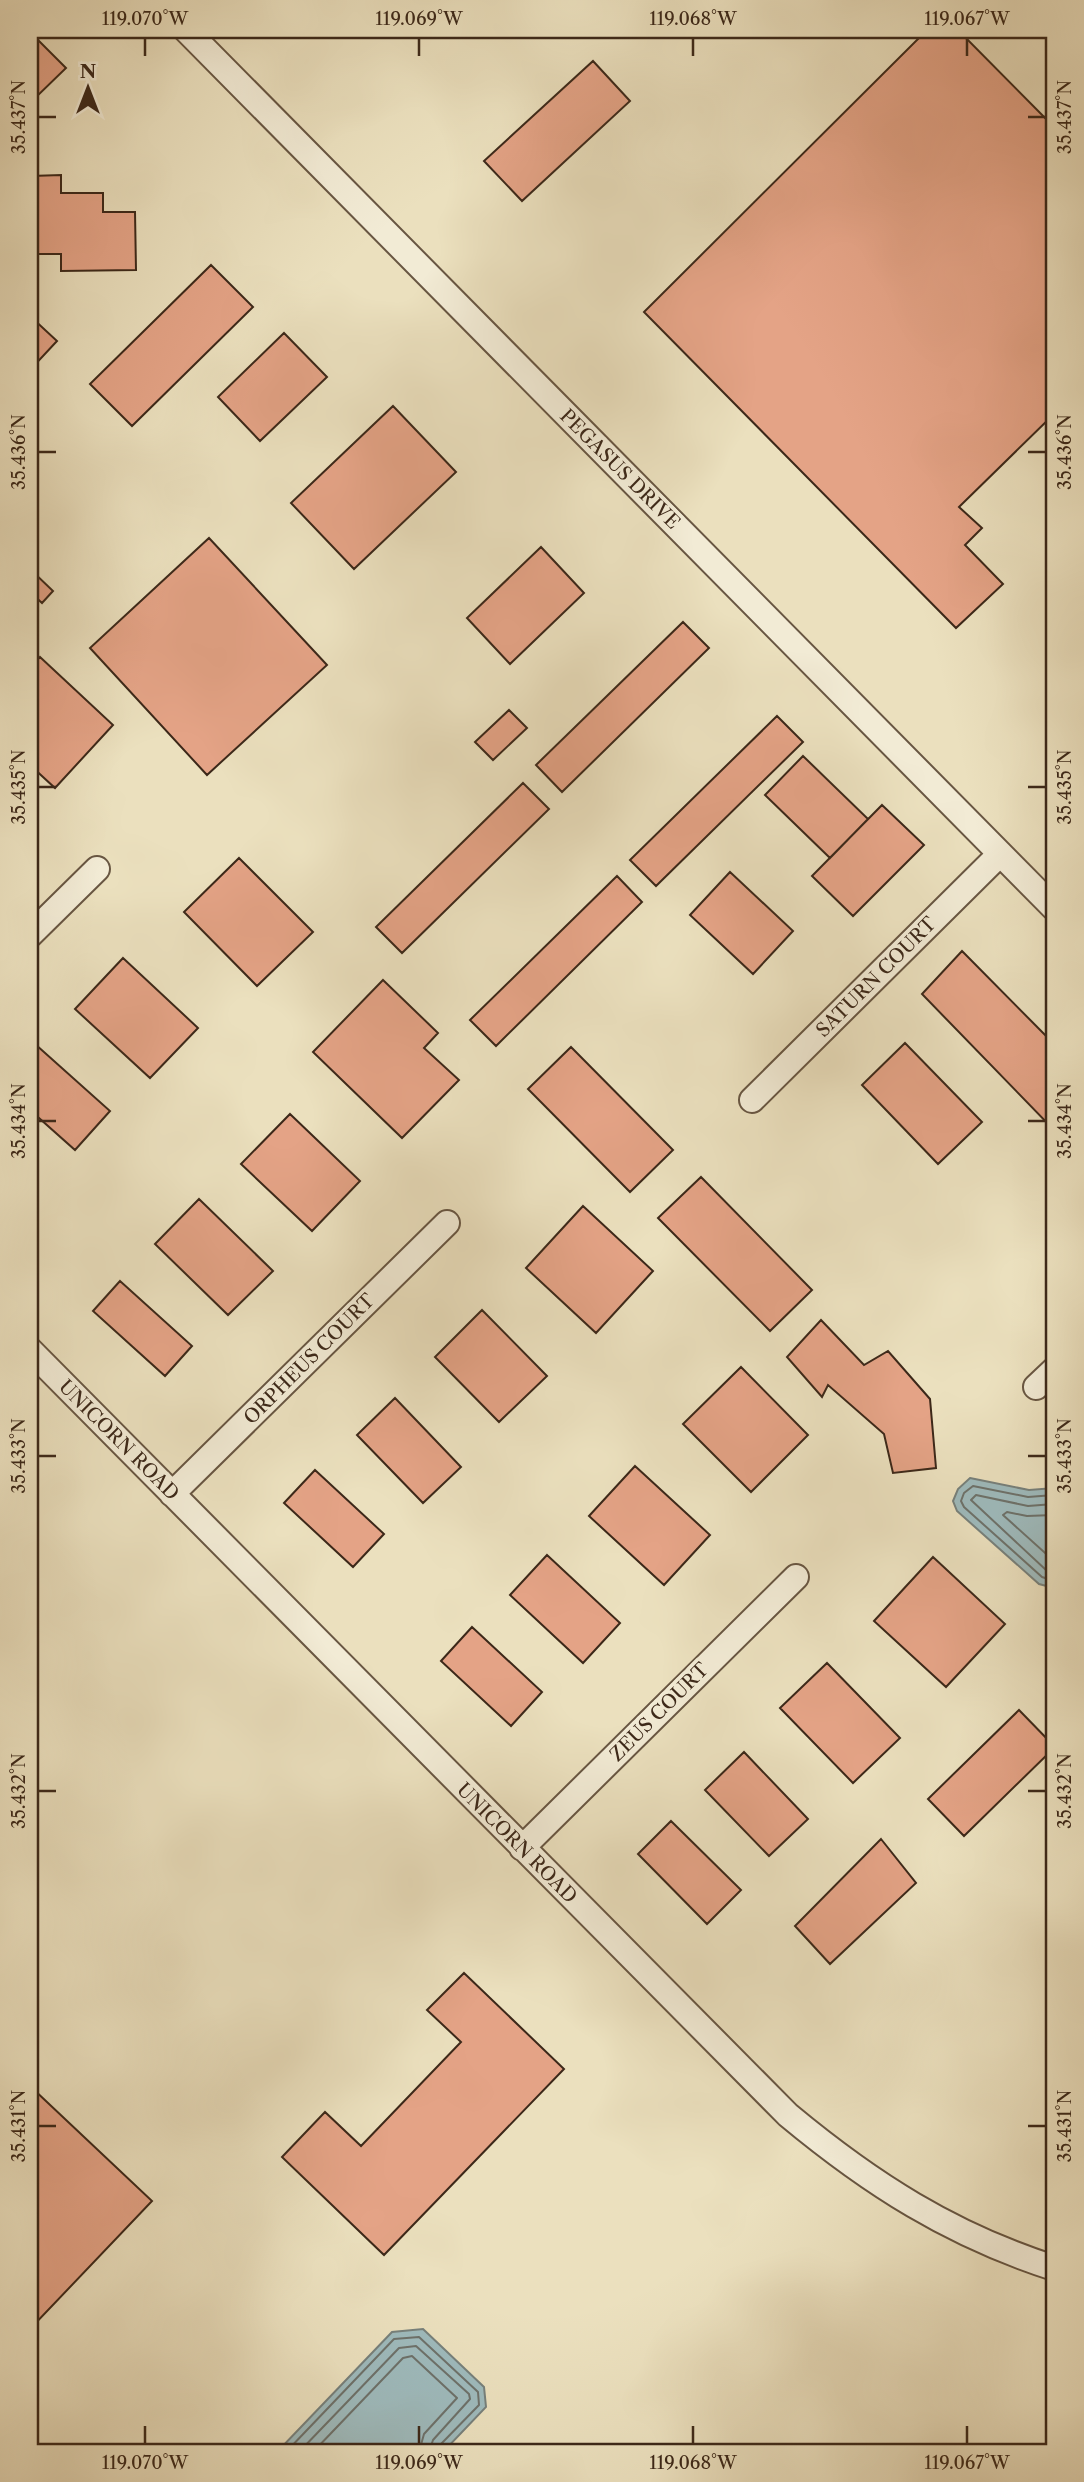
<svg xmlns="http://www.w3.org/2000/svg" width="1084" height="2482" font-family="'Libre Caslon Text',serif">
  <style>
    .water { fill: #9ebabc; stroke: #77807b; stroke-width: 2 }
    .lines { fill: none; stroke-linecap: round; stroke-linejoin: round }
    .shore { stroke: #6d716a; stroke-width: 2 }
    .building { fill: #e4a386; stroke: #3c2819; stroke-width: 2 }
    .minor-casing { stroke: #685642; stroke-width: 28 }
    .minor { stroke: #f2ebd5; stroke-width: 24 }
    .ticks { fill: none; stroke: #3c2819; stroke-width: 2.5 }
    .labels { text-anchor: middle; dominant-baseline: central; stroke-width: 7; stroke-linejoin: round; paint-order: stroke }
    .street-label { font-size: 19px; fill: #3c2819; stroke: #f2ebd5 }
    .neatline { fill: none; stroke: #3c2819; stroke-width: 2.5 }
    .ticks-label { font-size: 18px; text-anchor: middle; fill: #3c2819 }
  </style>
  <rect width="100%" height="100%" fill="#ebe0be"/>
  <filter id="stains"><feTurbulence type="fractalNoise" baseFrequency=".00286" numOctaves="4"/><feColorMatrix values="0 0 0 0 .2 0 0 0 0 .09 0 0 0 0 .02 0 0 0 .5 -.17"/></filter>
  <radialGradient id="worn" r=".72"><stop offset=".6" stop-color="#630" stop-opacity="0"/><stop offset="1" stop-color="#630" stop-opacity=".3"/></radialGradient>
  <path class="water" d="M 970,1478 L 1029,1490 L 1054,1488 L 1054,1588 L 1039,1584 L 957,1511 L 953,1501 L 958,1489 Z
    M 423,2329 L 484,2387 L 486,2407 L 443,2452 L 277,2452 L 392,2332 Z"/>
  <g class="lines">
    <path class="shore" d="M 1054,1495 L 1028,1497 L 973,1486 L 964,1493 L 961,1501 L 964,1507 L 1042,1577 L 1054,1581
      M 1054,1504 L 1028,1506 L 976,1495 L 971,1500 L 1046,1570 L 1054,1572
      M 1054,1515 L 1027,1516 L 1007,1512 L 1003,1515 L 1054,1561
      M 286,2452 L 394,2339 L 419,2337 L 478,2392 L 479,2405 L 440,2445 L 438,2452
      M 299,2452 L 399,2348 L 416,2346 L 469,2394 L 470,2399 L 433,2440 L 429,2452
      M 313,2452 L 403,2358 L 412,2356 L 457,2398 L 424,2434 L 419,2452"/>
  </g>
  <path class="building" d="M 927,30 L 958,30 L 1054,127 L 1054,414 L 959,507 L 982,528 L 965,545 L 1003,584 L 956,628 L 644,312 Z
    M 30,32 L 66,68 L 30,103 Z
    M 593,61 L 630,101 L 522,201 L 484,161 Z
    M 61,175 L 61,193 L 103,193 L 103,212 L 135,212 L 136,270 L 61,271 L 61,254 L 32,254 L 31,176 Z
    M 211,265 L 253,307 L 132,426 L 90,384 Z
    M 30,316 L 57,341 L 30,370 Z
    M 284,333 L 327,377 L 260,441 L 218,397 Z
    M 393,406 L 456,472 L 354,569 L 291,503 Z
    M 209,538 L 327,665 L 207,775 L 90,648 Z
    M 541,547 L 584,593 L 510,664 L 467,618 Z
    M 30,569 L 53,591 L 42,603 L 30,592 Z
    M 683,622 L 709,648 L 562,792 L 536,765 Z
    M 40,657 L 113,725 L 55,788 L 30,765 L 30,667 Z
    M 509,710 L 527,728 L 493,760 L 475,742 Z
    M 777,716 L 803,742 L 656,886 L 630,860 Z
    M 803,756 L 868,819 L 830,858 L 765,795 Z
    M 523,783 L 549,809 L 402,953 L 376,927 Z
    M 882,805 L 924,845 L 853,916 L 812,876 Z
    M 239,858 L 313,932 L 257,986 L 184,912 Z
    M 730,872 L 793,931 L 753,974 L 690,915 Z
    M 617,876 L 642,902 L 496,1046 L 470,1020 Z
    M 962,951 L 1054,1044 L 1054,1130 L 922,994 Z
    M 123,958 L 198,1028 L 150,1078 L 75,1009 Z
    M 383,980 L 438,1033 L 424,1048 L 459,1080 L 402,1138 L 313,1052 Z
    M 905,1043 L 982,1122 L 938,1164 L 862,1085 Z
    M 35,1044 L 110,1111 L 75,1150 L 30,1110 L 30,1051 Z
    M 571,1047 L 673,1150 L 630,1192 L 528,1089 Z
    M 290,1114 L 360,1181 L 312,1231 L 241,1164 Z
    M 701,1177 L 812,1290 L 770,1331 L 658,1218 Z
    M 199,1199 L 273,1271 L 228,1315 L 155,1244 Z
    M 583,1206 L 653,1271 L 596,1333 L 526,1268 Z
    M 120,1281 L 192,1346 L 165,1376 L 93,1311 Z
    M 482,1310 L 547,1376 L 499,1422 L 435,1357 Z
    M 821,1320 L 864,1365 L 888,1351 L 930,1399 L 936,1468 L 893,1473 L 884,1434 L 828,1385 L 822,1397 L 787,1357 Z
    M 741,1367 L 808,1435 L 751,1492 L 683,1424 Z
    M 395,1398 L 461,1467 L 423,1503 L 357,1435 Z
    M 635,1466 L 710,1535 L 664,1585 L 589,1516 Z
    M 315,1470 L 384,1534 L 353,1567 L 284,1503 Z
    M 547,1555 L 620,1623 L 583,1663 L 510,1595 Z
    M 933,1557 L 1005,1624 L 946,1687 L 874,1621 Z
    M 472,1627 L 542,1692 L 511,1726 L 441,1661 Z
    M 827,1663 L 900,1738 L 853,1783 L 780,1708 Z
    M 1019,1710 L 1054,1746 L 1054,1748 L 964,1836 L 928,1799 Z
    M 744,1752 L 808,1819 L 769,1856 L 705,1790 Z
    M 671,1821 L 741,1890 L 707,1924 L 638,1854 Z
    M 881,1839 L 916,1883 L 830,1964 L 795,1926 Z
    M 464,1973 L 564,2069 L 384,2255 L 282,2157 L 325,2112 L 361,2146 L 461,2042 L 427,2010 Z
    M 30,2086 L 152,2201 L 30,2329 Z"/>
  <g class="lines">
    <g class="minor-casing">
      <path id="minor" d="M 186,30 L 1054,908
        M 30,935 L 97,869
        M 752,1100 L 1000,854
        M 30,1350 L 788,2115 C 871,2184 951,2235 1054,2268
        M 1036,1387 L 1054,1370
        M 172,1494 L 447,1223
        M 522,1848 L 796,1577"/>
    </g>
    <use href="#minor" class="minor"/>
  </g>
  <path class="ticks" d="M 145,38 L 145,56M 419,38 L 419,56M 693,38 L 693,56M 967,38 L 967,56M 38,117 L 56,117M 1028,117 L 1046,117M 38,452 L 56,452M 1028,452 L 1046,452M 38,787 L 56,787M 1028,787 L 1046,787M 38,1121 L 56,1121M 1028,1121 L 1046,1121M 38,1456 L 56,1456M 1028,1456 L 1046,1456M 38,1791 L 56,1791M 1028,1791 L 1046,1791M 38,2126 L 56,2126M 1028,2126 L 1046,2126M 145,2426 L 145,2444M 419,2426 L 419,2444M 693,2426 L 693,2444M 967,2426 L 967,2444"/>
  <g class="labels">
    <g class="street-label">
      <text transform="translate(620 469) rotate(45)">PEGASUS DRIVE</text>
      <text transform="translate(876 977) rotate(-45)">SATURN COURT</text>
      <text transform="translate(309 1359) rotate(-45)">ORPHEUS COURT</text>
      <text transform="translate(119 1440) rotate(45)">UNICORN ROAD</text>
      <text transform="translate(659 1712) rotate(-45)">ZEUS COURT</text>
      <text transform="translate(517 1843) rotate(45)">UNICORN ROAD</text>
    </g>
  </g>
  <rect width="1084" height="2482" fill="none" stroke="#ebe0be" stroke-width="77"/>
  <g transform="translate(88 88)" stroke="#f2ebd5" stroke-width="5" paint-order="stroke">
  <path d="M0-5L12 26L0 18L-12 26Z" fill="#3c2819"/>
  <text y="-10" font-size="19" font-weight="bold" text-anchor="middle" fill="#3c2819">N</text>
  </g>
  <rect x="38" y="38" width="1008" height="2406" class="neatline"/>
  <g class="ticks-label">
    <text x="145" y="25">119.070°W</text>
    <text x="419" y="25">119.069°W</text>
    <text x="693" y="25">119.068°W</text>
    <text x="967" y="25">119.067°W</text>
    <text transform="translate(19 117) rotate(-90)" y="6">35.437°N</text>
    <text transform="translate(1065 117) rotate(-90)" y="6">35.437°N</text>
    <text transform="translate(19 452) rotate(-90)" y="6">35.436°N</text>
    <text transform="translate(1065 452) rotate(-90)" y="6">35.436°N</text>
    <text transform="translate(19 787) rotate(-90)" y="6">35.435°N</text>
    <text transform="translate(1065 787) rotate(-90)" y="6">35.435°N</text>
    <text transform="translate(19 1121) rotate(-90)" y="6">35.434°N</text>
    <text transform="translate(1065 1121) rotate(-90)" y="6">35.434°N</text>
    <text transform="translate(19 1456) rotate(-90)" y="6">35.433°N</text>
    <text transform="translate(1065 1456) rotate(-90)" y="6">35.433°N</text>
    <text transform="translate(19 1791) rotate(-90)" y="6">35.432°N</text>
    <text transform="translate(1065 1791) rotate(-90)" y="6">35.432°N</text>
    <text transform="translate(19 2126) rotate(-90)" y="6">35.431°N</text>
    <text transform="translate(1065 2126) rotate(-90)" y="6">35.431°N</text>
    <text x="145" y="2469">119.070°W</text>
    <text x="419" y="2469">119.069°W</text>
    <text x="693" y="2469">119.068°W</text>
    <text x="967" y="2469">119.067°W</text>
  </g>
  <rect width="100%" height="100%" filter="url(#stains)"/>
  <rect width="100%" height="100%" fill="url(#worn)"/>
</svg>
